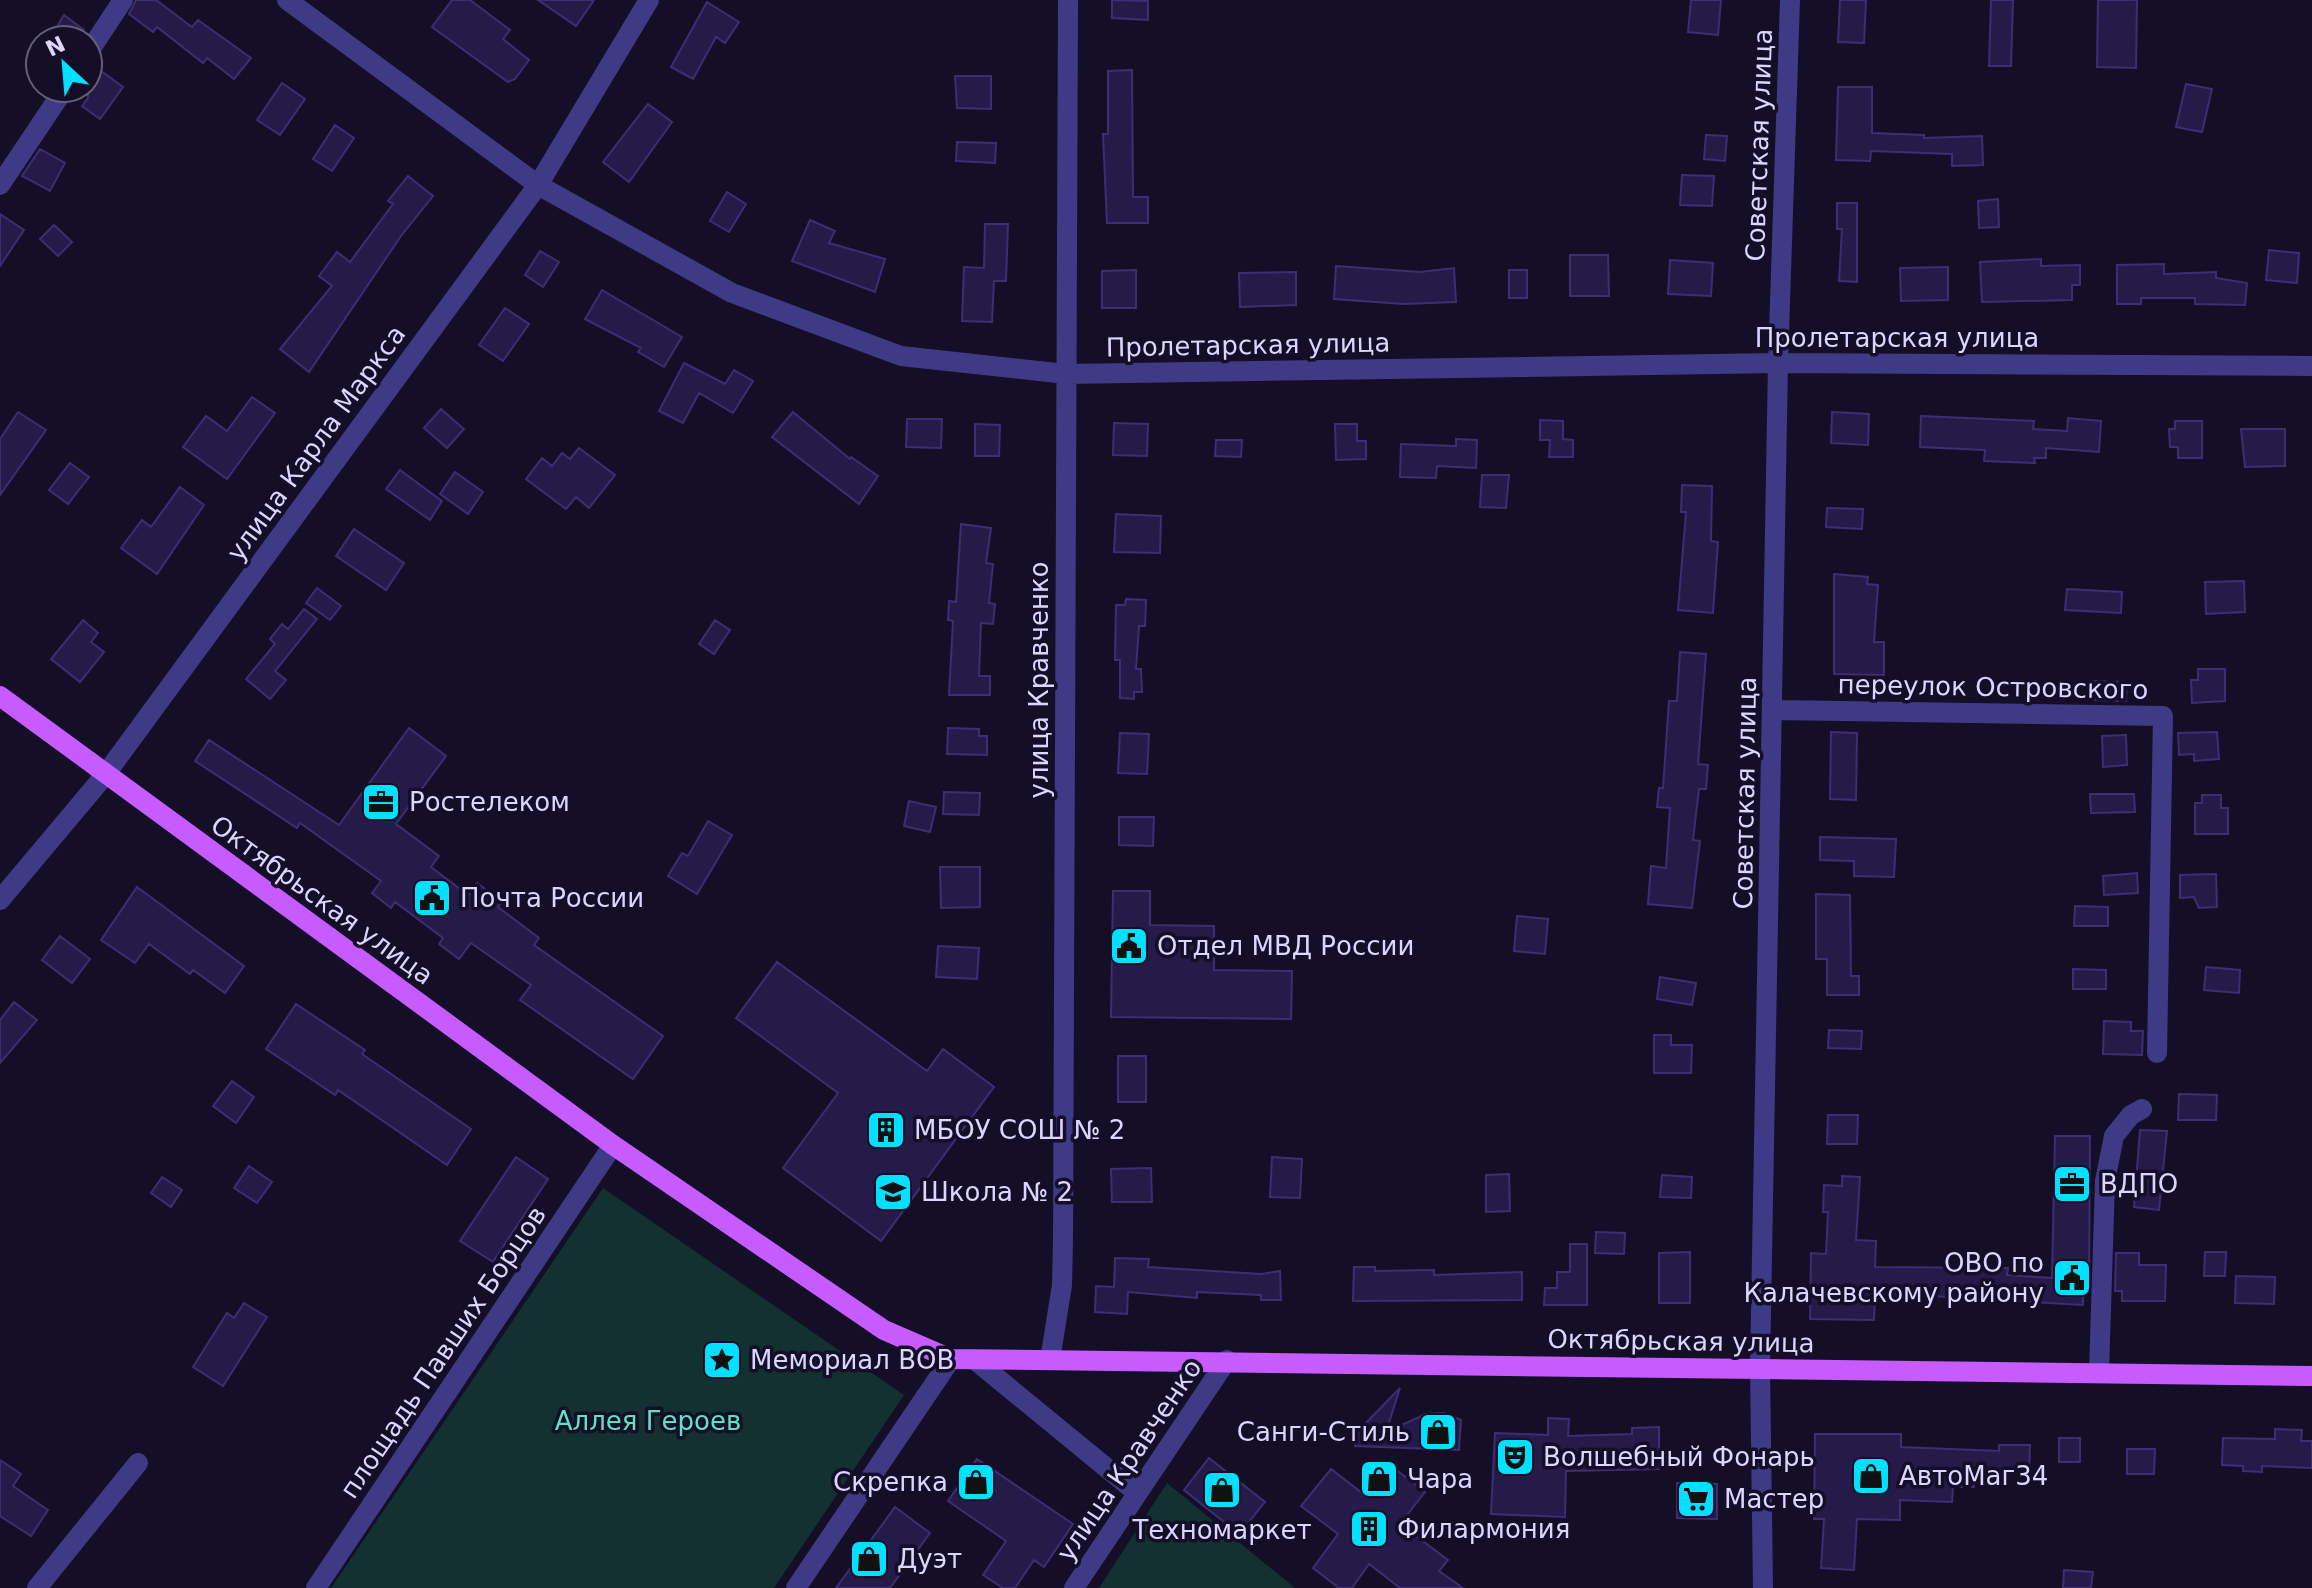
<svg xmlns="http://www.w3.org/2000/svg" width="2312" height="1588" font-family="'DejaVu Sans',sans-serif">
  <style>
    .green { fill: #123130 }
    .building { fill: #251b48; stroke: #3d2d74; stroke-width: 2 }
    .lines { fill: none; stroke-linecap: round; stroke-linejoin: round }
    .minor { stroke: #3f3a86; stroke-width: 20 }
    .major { stroke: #c65cff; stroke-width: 20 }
    .labels { text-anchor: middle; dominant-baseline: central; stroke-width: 7; stroke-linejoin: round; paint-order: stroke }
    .street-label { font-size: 26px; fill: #dbd5ff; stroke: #140f27 }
    .poi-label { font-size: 26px; fill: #dbd5ff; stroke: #140f27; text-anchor: start }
    .park-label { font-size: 26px; fill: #5fe1c3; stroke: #140f27 }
  </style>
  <rect width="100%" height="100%" fill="#140f27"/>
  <path class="green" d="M 603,1188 L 904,1395 L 774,1588 L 331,1588 Z
    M 1167,1483 L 1295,1588 L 1099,1588 Z"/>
  <path class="building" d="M 136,0 L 156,0 L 192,27 L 198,20 L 251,58 L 234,79 L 207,58 L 203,63 L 157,27 L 153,32 L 129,14 Z
    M 452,0 L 470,0 L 510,30 L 503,39 L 529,60 L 515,79 L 508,82 L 432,27 Z
    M 538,0 L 594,0 L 576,26 Z
    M 1112,0 L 1148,1 L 1148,20 L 1112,18 Z
    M 1691,0 L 1721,0 L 1718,35 L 1688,32 Z
    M 1840,0 L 1866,0 L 1864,43 L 1838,42 Z
    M 1991,0 L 2013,0 L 2011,66 L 1989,66 Z
    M 2098,0 L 2137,0 L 2136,68 L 2097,67 Z
    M 707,2 L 739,22 L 725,43 L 716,37 L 693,79 L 671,67 Z
    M 64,15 L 84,30 L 77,40 L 49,40 Z
    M 93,65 L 123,87 L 100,119 L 82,106 L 88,98 L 88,66 Z
    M 1132,70 L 1133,197 L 1148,197 L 1148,223 L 1107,223 L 1103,134 L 1108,134 L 1108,71 Z
    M 955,76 L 991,76 L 991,109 L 957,108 Z
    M 282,83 L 305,99 L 280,135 L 257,120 Z
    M 2186,84 L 2212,89 L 2202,132 L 2176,127 Z
    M 1838,87 L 1872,87 L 1872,133 L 1924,135 L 1924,138 L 1982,136 L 1983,165 L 1952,166 L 1952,154 L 1871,151 L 1870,161 L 1836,160 Z
    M 648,104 L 672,122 L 629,182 L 603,162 Z
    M 335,125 L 354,138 L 332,171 L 313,159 Z
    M 1706,135 L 1727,136 L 1725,161 L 1704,159 Z
    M 957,142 L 996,143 L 995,163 L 956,161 Z
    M 40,149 L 65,163 L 50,191 L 22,176 Z
    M 1682,175 L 1714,176 L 1712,206 L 1680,205 Z
    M 408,176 L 433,196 L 401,236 L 309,372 L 280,349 L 332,286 L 319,276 L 337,252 L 350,262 L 393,204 L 388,201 Z
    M 727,192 L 746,204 L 729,232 L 710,221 Z
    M 1998,199 L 1999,227 L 1979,228 L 1978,201 Z
    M 1837,203 L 1857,203 L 1857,282 L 1839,281 L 1842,229 L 1837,229 Z
    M 0,214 L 24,230 L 0,266 Z
    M 810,220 L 835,231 L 829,243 L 885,259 L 875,292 L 792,261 Z
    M 985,224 L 1008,224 L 1006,281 L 994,281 L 992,322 L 962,321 L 964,267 L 984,268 Z
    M 54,225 L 72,242 L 58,256 L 40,239 Z
    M 2269,250 L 2299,253 L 2297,283 L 2266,280 Z
    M 540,251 L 559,262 L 543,287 L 525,275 Z
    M 1570,255 L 1608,255 L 1609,296 L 1570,296 Z
    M 2041,259 L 2041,266 L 2080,265 L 2080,285 L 2072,285 L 2072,300 L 1982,302 L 1980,262 Z
    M 1670,260 L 1713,263 L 1711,296 L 1668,294 Z
    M 2164,264 L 2164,274 L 2216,272 L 2216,278 L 2247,283 L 2245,305 L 2195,304 L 2195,298 L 2141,298 L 2141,304 L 2117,304 L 2117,265 Z
    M 1336,266 L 1420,272 L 1454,268 L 1456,302 L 1403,304 L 1334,299 Z
    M 1948,267 L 1948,300 L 1901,301 L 1900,268 Z
    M 1136,270 L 1136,308 L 1102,308 L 1102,271 Z
    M 1509,270 L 1527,270 L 1527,298 L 1509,298 Z
    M 1296,272 L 1296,305 L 1240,307 L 1239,273 Z
    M 602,290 L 682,337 L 664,367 L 638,352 L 641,348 L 585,319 Z
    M 505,308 L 529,324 L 503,361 L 479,345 Z
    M 684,363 L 725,384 L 734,370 L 753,381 L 733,413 L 699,393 L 683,423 L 659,411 Z
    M 252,397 L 275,413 L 227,479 L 183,447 L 206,416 L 227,431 Z
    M 441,409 L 464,429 L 447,448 L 424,428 Z
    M 18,412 L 46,430 L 0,495 L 0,439 Z
    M 793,412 L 850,459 L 851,457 L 878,476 L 859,504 L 772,437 Z
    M 1832,412 L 1869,414 L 1868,445 L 1831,443 Z
    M 1921,416 L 2034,421 L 2033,429 L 2067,431 L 2068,418 L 2101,421 L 2099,452 L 2046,448 L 2046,458 L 2034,458 L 2035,463 L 1984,461 L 1985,450 L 1920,447 Z
    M 907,419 L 942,419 L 941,448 L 906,447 Z
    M 1540,420 L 1563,421 L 1563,439 L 1573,440 L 1573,457 L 1549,457 L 1550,440 L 1540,440 Z
    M 2175,421 L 2202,421 L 2202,458 L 2178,458 L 2178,447 L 2170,447 L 2169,429 L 2175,429 Z
    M 1114,423 L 1148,424 L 1147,456 L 1113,455 Z
    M 975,424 L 1000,425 L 999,456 L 975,456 Z
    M 1335,424 L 1357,424 L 1357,441 L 1366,441 L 1366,459 L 1336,460 Z
    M 2241,429 L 2285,429 L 2285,466 L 2245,467 Z
    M 1456,439 L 1477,440 L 1476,468 L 1437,466 L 1436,478 L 1400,477 L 1401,444 L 1456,446 Z
    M 1216,440 L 1242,440 L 1241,457 L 1215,456 Z
    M 579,448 L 615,475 L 589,508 L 576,497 L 566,509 L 526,479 L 542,458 L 552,466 L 562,453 L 570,459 Z
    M 70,463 L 89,477 L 68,504 L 49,490 Z
    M 400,470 L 442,501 L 430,520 L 386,489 Z
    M 455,472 L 483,492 L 468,514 L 440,494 Z
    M 1482,475 L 1509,475 L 1506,508 L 1480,507 Z
    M 1682,485 L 1712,486 L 1711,541 L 1718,542 L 1713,613 L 1678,610 L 1686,512 L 1681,512 Z
    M 180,487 L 204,505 L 157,574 L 121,548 L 142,520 L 151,527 Z
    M 1827,508 L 1863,509 L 1862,529 L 1826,527 Z
    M 1116,514 L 1161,516 L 1160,553 L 1114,552 Z
    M 961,524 L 991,528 L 986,563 L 993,564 L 989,603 L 995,604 L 993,624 L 981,623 L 979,676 L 990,676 L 990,695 L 949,695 L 953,621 L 948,620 L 949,601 L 956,602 Z
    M 354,529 L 404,563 L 386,590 L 336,556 Z
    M 1834,574 L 1868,577 L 1867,584 L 1878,585 L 1874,642 L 1884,642 L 1884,675 L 1834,674 Z
    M 2244,581 L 2245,612 L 2206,614 L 2205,582 Z
    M 317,588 L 341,606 L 330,620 L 306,603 Z
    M 2067,589 L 2122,592 L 2121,613 L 2065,610 Z
    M 1126,599 L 1146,600 L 1145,626 L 1139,626 L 1136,669 L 1141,669 L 1142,692 L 1134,692 L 1134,699 L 1120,698 L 1120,660 L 1115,660 L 1116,605 L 1125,605 Z
    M 304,609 L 317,619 L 275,671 L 286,680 L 270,699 L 246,679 L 275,644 L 270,639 L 282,624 L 288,629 Z
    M 83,620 L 98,633 L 91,642 L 104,652 L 80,682 L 51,659 Z
    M 715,620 L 730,630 L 714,654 L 699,644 Z
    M 1680,652 L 1706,654 L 1698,764 L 1708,765 L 1706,789 L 1699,789 L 1693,840 L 1700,841 L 1692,908 L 1648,904 L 1651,866 L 1666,868 L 1670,808 L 1657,807 L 1659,788 L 1663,788 L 1669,701 L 1677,701 Z
    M 2198,669 L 2225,669 L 2225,701 L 2192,703 L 2191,680 L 2198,680 Z
    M 2090,681 L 2127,682 L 2126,701 L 2090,700 Z
    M 409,728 L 446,756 L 396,824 L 439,856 L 431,867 L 468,895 L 477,883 L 502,902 L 498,907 L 539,938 L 534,945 L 663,1036 L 633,1079 L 520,1000 L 531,985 L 471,943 L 459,959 L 439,944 L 443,938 L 395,902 L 391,908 L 372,893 L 381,881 L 300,823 L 297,828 L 195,761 L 209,740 L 339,825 Z
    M 948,728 L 979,729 L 979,736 L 987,736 L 987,755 L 947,754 Z
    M 1831,732 L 1857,733 L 1856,800 L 1830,799 Z
    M 2217,732 L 2219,759 L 2194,761 L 2194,754 L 2179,755 L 2178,733 Z
    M 1120,733 L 1149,734 L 1147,774 L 1118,773 Z
    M 2126,735 L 2127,765 L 2103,767 L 2102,736 Z
    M 944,792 L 980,793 L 979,815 L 943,814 Z
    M 2090,794 L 2134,794 L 2135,812 L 2091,813 Z
    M 2202,795 L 2221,795 L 2221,808 L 2228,808 L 2228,834 L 2195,834 L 2195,803 L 2202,803 Z
    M 909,801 L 936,807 L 930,832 L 904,826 Z
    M 1119,817 L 1154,817 L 1153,846 L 1119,845 Z
    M 708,821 L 732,835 L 697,894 L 668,876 L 682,853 L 688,856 Z
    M 1820,837 L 1896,839 L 1894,877 L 1854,876 L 1854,861 L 1820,860 Z
    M 940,867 L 980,867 L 980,907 L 941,908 Z
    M 2137,873 L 2138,893 L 2104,895 L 2103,876 Z
    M 2216,874 L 2217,907 L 2199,908 L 2194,897 L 2180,898 L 2180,875 Z
    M 137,887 L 244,966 L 225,993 L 193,970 L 190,974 L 149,944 L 135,963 L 101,940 Z
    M 1113,891 L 1150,891 L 1150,925 L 1214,926 L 1214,970 L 1292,971 L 1291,1019 L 1111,1017 Z
    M 1816,894 L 1850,895 L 1851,976 L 1859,976 L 1859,995 L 1827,995 L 1827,959 L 1816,959 Z
    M 2075,906 L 2108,907 L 2108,926 L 2074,926 Z
    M 1517,916 L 1548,919 L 1545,954 L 1514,951 Z
    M 60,936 L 90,959 L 72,983 L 42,960 Z
    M 938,946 L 979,948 L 977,979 L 936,977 Z
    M 777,962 L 927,1071 L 943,1049 L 994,1087 L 881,1241 L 783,1168 L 838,1093 L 736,1018 Z
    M 2206,967 L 2240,970 L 2239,993 L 2204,990 Z
    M 2073,969 L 2106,970 L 2106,989 L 2073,989 Z
    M 1660,977 L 1696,983 L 1692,1005 L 1657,999 Z
    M 14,1002 L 37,1020 L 0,1063 L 0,1020 Z
    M 296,1004 L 365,1050 L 362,1054 L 471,1129 L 447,1165 L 338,1090 L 335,1095 L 266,1049 Z
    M 2104,1021 L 2131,1022 L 2131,1031 L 2143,1031 L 2142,1055 L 2103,1054 Z
    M 1829,1030 L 1862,1031 L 1861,1049 L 1828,1048 Z
    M 1654,1035 L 1671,1035 L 1671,1045 L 1692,1045 L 1691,1073 L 1654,1073 Z
    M 1118,1056 L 1146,1056 L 1146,1102 L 1118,1102 Z
    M 232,1081 L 254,1097 L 236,1123 L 213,1106 Z
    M 2179,1094 L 2217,1095 L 2216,1120 L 2178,1120 Z
    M 1828,1115 L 1858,1115 L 1857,1144 L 1827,1144 Z
    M 2140,1130 L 2167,1131 L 2159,1210 L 2134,1207 Z
    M 2055,1136 L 2090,1136 L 2089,1291 L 2083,1291 L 2083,1305 L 1930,1296 L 1875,1297 L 1874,1320 L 1810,1319 L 1811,1253 L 1826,1254 L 1828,1212 L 1823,1212 L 1824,1185 L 1842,1186 L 1842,1176 L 1860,1177 L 1856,1240 L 1876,1241 L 1875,1267 L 2008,1268 L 2007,1275 L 2052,1278 Z
    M 516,1157 L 548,1179 L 493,1262 L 460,1241 Z
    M 1272,1157 L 1302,1159 L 1300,1198 L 1270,1197 Z
    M 249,1166 L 272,1182 L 257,1203 L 234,1188 Z
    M 1151,1168 L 1152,1202 L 1112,1202 L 1111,1169 Z
    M 1509,1174 L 1510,1211 L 1486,1212 L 1486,1175 Z
    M 1662,1175 L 1692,1177 L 1691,1198 L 1660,1197 Z
    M 162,1177 L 182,1190 L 171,1207 L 151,1193 Z
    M 1596,1232 L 1625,1233 L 1624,1254 L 1595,1253 Z
    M 1570,1244 L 1587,1244 L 1587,1305 L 1544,1305 L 1545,1288 L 1557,1288 L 1557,1272 L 1570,1272 Z
    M 1690,1252 L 1690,1303 L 1659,1303 L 1659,1253 Z
    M 2205,1252 L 2226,1252 L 2225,1276 L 2204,1276 Z
    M 2116,1253 L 2139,1253 L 2139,1265 L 2166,1265 L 2165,1301 L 2122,1301 L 2122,1291 L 2115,1291 Z
    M 1115,1258 L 1149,1259 L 1148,1267 L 1261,1274 L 1280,1271 L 1281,1300 L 1261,1300 L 1261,1295 L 1197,1292 L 1197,1298 L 1128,1292 L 1127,1314 L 1095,1312 L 1096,1286 L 1114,1287 Z
    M 1354,1267 L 1375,1267 L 1375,1271 L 1434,1270 L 1434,1275 L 1522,1272 L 1522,1300 L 1353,1301 Z
    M 2236,1276 L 2275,1277 L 2274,1304 L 2235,1303 Z
    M 244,1303 L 267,1317 L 223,1386 L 193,1367 L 227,1313 L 234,1318 Z
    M 1400,1388 L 1386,1432 L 1426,1414 L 1444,1413 L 1461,1420 L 1459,1450 L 1355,1446 L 1358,1431 Z
    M 1548,1418 L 1569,1419 L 1568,1436 L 1632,1434 L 1632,1428 L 1659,1427 L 1659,1469 L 1566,1471 L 1565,1517 L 1491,1514 L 1495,1433 L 1548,1435 Z
    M 2275,1429 L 2302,1430 L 2301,1441 L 2312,1441 L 2312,1468 L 2262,1466 L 2262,1472 L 2243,1471 L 2243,1466 L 2222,1465 L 2223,1438 L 2275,1439 Z
    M 1815,1434 L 1901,1434 L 1901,1447 L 1999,1451 L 1999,1445 L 2030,1445 L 2029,1473 L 1975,1473 L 1974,1487 L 1953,1487 L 1952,1502 L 1900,1500 L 1900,1520 L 1857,1519 L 1854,1570 L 1821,1568 L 1824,1519 L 1814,1519 Z
    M 2059,1438 L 2080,1438 L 2080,1462 L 2059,1462 Z
    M 2127,1449 L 2155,1449 L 2154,1474 L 2127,1474 Z
    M 1209,1458 L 1265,1502 L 1239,1534 L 1184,1490 Z
    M 977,1459 L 1073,1524 L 1044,1567 L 1034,1560 L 1015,1588 L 1003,1588 L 983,1575 L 1006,1541 L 948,1501 Z
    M 0,1460 L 21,1474 L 13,1486 L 48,1510 L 31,1536 L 0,1516 Z
    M 1390,1465 L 1425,1492 L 1400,1524 L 1448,1560 L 1439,1571 L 1463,1588 L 1400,1588 L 1369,1564 L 1352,1588 L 1339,1588 L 1313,1568 L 1338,1534 L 1301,1506 L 1331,1469 L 1366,1496 Z
    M 1677,1483 L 1717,1484 L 1717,1519 L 1677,1518 Z
    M 895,1507 L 930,1533 L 890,1588 L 836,1588 Z
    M 2064,1570 L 2093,1572 L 2091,1588 L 2063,1588 Z"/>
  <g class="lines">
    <path class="minor" d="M 287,0 L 538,185 L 732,293 L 901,356 L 1066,374 L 1778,363 L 2312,366
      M 88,53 L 123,0
      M 0,185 L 65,88
      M 1773,710 L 2163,716 L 2157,1053
      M 0,900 L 105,775 L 538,185 L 649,0
      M 975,1360 L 1136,1492
      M 1050,1360 L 1062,1285 L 1063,1240 L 1068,0
      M 2099,1373 L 2105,1181 L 2114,1136 L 2131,1115 L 2142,1109
      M 37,1588 L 138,1463
      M 316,1588 L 613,1145
      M 796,1588 L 951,1359
      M 1074,1588 L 1227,1360
      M 1763,1588 L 1760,1368 L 1778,363 L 1790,0"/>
    <path class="major" d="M 0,696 L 613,1145 L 884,1330 L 951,1359 L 2312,1376"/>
  </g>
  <defs>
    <g id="office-square" transform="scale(2)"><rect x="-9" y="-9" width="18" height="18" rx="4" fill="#01e0ff" stroke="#140f27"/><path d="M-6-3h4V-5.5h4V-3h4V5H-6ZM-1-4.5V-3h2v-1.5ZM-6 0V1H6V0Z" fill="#111"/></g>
    <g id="civic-square" transform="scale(2)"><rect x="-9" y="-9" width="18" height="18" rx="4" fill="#01e0ff" stroke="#140f27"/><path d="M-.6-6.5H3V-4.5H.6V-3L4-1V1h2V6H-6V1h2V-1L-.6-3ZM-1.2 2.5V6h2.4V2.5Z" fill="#111"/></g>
    <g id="building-square" transform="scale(2)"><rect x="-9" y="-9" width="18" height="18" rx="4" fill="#01e0ff" stroke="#140f27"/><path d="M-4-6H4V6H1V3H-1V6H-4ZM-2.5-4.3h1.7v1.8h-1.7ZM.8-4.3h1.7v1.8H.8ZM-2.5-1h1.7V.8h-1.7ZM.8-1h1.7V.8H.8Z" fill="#111"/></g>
    <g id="school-square" transform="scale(2)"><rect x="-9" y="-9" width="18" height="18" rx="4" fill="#01e0ff" stroke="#140f27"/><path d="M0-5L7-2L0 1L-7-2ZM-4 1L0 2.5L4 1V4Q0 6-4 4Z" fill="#111"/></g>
    <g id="sight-square" transform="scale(2)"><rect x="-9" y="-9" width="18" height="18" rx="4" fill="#01e0ff" stroke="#140f27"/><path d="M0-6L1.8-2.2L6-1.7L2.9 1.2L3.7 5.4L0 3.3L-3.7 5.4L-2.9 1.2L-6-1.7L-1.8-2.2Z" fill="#111"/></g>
    <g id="shop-square" transform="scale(2)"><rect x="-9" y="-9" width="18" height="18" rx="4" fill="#01e0ff" stroke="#140f27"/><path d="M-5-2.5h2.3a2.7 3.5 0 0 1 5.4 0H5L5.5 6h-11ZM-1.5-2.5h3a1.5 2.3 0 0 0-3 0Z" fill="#111"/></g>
    <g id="theatre-square" transform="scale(2)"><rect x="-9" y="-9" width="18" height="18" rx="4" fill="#01e0ff" stroke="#140f27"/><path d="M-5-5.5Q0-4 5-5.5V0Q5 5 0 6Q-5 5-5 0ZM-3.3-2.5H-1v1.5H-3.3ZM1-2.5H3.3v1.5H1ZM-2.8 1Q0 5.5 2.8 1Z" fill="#111"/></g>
    <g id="supermarket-square" transform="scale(2)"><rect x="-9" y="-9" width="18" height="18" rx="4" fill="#01e0ff" stroke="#140f27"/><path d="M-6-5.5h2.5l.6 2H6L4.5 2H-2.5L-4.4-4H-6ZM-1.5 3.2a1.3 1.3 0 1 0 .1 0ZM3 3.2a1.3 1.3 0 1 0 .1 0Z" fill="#111"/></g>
  </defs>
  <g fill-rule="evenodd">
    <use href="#office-square" x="381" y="802"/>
    <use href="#civic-square" x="432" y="898"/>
    <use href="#civic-square" x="1129" y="946"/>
    <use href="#building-square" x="886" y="1130"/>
    <use href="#office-square" x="2072" y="1184"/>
    <use href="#school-square" x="893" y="1192"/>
    <use href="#civic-square" x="2072" y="1278"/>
    <use href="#sight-square" x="722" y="1360"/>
    <use href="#shop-square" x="1438" y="1432"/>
    <use href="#theatre-square" x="1515" y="1457"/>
    <use href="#shop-square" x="1871" y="1476"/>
    <use href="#shop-square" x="1379" y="1479"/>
    <use href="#shop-square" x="976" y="1482"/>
    <use href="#shop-square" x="1222" y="1490"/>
    <use href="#supermarket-square" x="1696" y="1499"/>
    <use href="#building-square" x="1369" y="1529"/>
    <use href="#shop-square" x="869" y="1559"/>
  </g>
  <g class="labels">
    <g class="street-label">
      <text transform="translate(1759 145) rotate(-88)">Советская улица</text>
      <text x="1897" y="338">Пролетарская улица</text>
      <text transform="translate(1248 345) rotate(-1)">Пролетарская улица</text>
      <text transform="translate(316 443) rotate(-54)">улица Карла Маркса</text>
      <text transform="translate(1039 680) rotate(-90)">улица Кравченко</text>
      <text transform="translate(1993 687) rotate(1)">переулок Островского</text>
      <text transform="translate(1745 793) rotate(-89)">Советская улица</text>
      <text transform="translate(322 900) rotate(36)">Октябрьская улица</text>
      <text transform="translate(1681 1341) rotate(1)">Октябрьская улица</text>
      <text transform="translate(443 1352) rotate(-56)">площадь Павших Борцов</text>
      <text transform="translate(1129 1460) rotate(-56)">улица Кравченко</text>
    </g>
    <g class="poi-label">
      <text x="409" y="802">Ростелеком</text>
      <text x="460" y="898">Почта России</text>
      <text x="1157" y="946">Отдел МВД России</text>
      <text x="914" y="1130">МБОУ СОШ № 2</text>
      <text x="2100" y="1184">ВДПО</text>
      <text x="921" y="1192">Школа № 2</text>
      <text x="2044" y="1263" text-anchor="end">ОВО по<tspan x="2044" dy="30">Калачевскому району</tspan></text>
      <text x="750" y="1360">Мемориал ВОВ</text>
      <text x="1410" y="1432" text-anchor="end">Санги-Стиль</text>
      <text x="1543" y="1457">Волшебный Фонарь</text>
      <text x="1899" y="1476">АвтоМаг34</text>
      <text x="1407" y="1479">Чара</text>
      <text x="948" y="1482" text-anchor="end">Скрепка</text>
      <text x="1724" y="1499">Мастер</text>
      <text x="1397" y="1529">Филармония</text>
      <text x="1222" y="1530" text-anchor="middle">Техномаркет</text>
      <text x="897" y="1559">Дуэт</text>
    </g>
    <g class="park-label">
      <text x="648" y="1421">Аллея Героев</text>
    </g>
  </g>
  <g transform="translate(64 64) rotate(334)"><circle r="38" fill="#140f27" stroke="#645e7d" stroke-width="2"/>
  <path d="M0-6L14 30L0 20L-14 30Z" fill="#01e0ff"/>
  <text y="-12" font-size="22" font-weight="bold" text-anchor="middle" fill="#dbd5ff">N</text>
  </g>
</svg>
